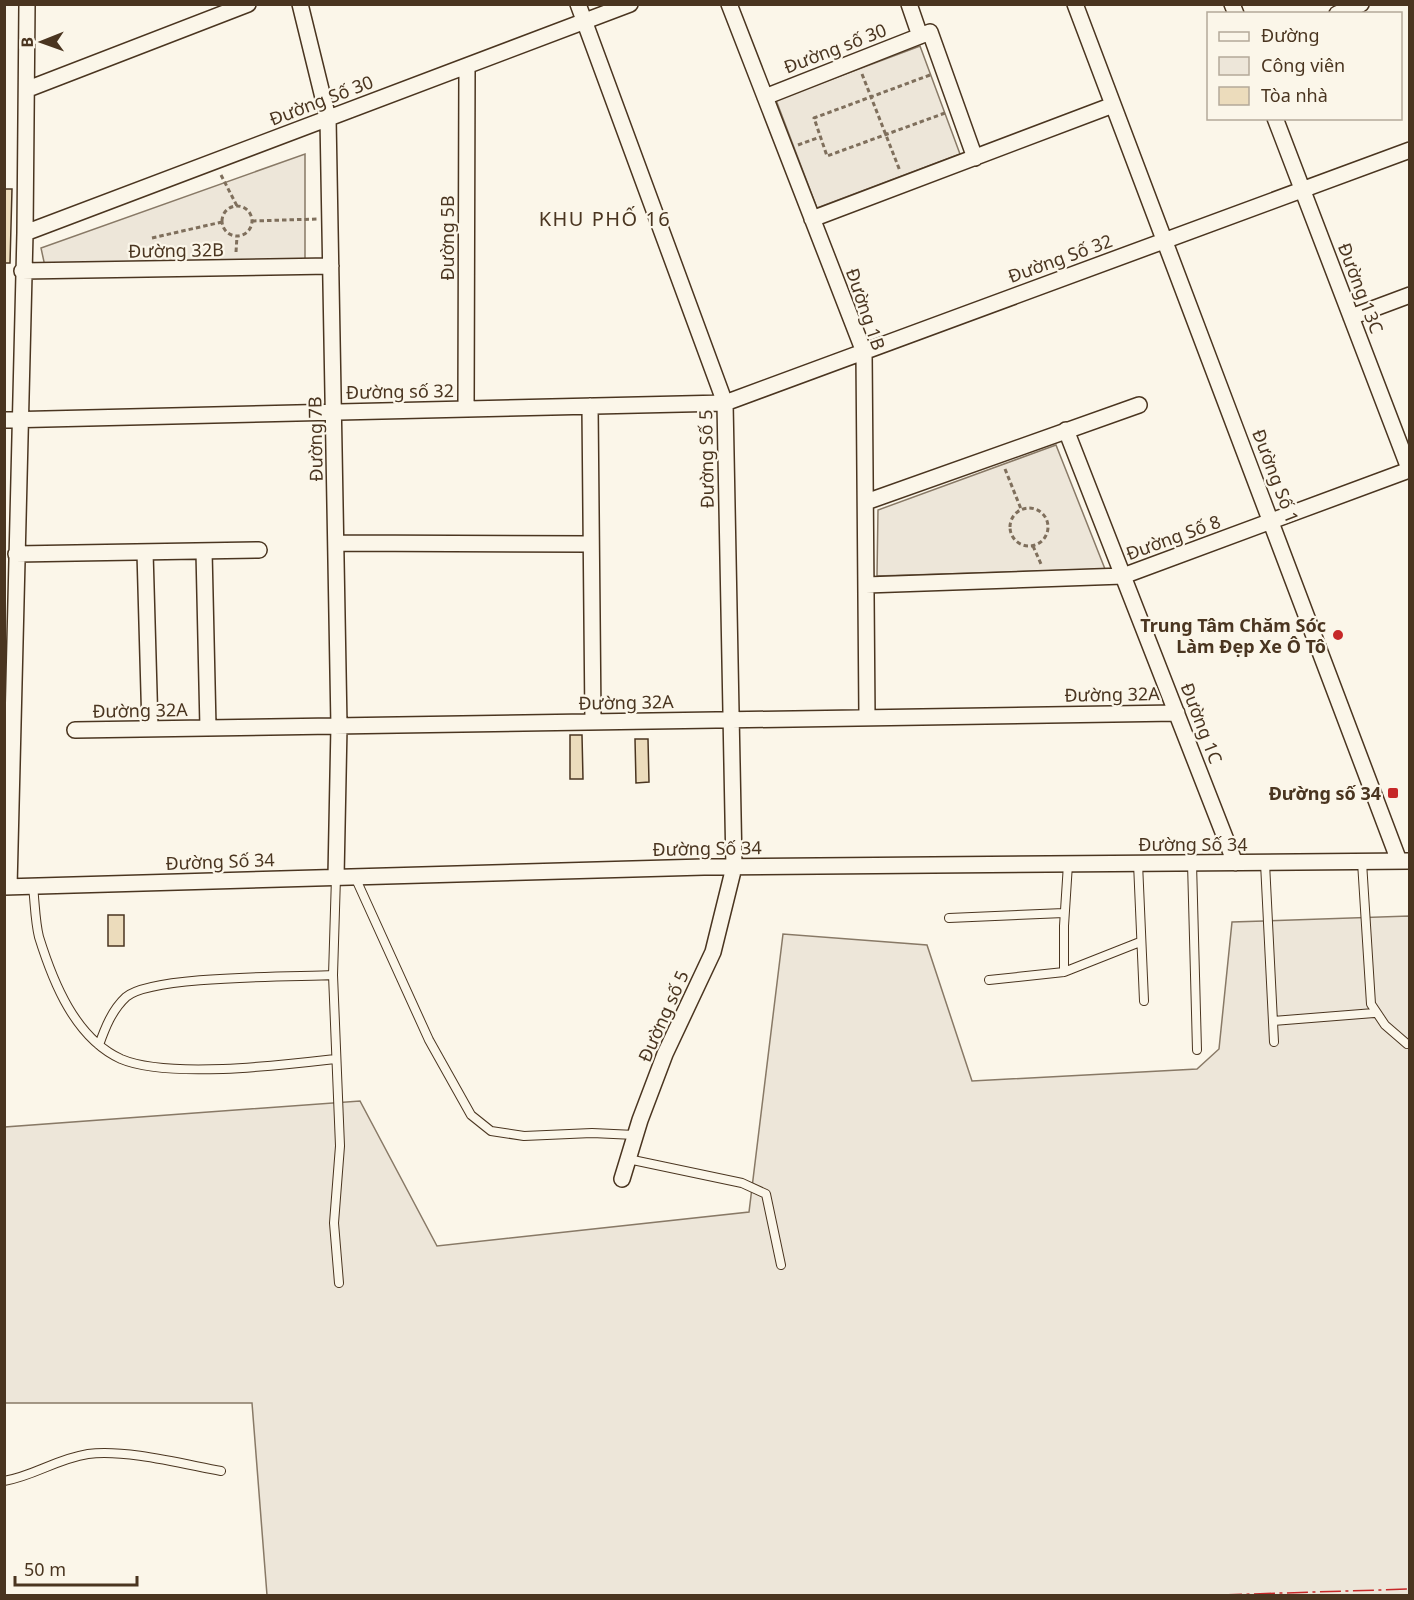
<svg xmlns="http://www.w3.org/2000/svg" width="1414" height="1600" font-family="'Noto Sans',sans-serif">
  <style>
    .green { fill: #ede6d9; stroke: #887966; stroke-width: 1.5 }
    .building { fill: #ecdcbc; stroke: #4a3520; stroke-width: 1.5 }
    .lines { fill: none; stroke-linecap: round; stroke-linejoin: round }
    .lane-casing { stroke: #4a3520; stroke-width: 10 }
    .street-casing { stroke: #4a3520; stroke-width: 18 }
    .path { stroke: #7f6f5c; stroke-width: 3; stroke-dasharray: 4.5 3; stroke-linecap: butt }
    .lane { stroke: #fbf6e9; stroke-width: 8 }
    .street { stroke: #fbf6e9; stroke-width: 15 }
    .power { stroke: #c62828; stroke-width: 1.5; stroke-dasharray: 21 4.5 3 4.5; stroke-linecap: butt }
    .poi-dot { fill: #c62828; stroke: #fbf6e9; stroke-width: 2 }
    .labels { text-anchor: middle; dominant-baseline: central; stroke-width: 4.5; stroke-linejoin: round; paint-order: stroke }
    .street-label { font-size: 18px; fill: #4a3520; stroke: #fbf6e9 }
    .poi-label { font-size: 18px; font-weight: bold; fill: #4a3520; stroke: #fbf6e9; text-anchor: end }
    .neighbourhood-label { font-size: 20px; letter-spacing: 1.5px; fill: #4a3520; stroke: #fbf6e9 }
  </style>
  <rect width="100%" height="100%" fill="#fbf6e9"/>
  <path class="green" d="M 920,46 L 960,154 L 817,208 L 776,100 Z
    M 305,154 L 305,261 L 46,271 L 41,248 Z
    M 1056,445 L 1105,569 L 877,576 L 878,510 Z
    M 1409,916 L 1409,1595 L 267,1595 L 252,1403 L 5,1403 L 5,1127 L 360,1101 L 437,1246 L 749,1212 L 783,934 L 927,945 L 972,1081 L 1197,1069 L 1219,1049 L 1232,922 Z"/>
  <path class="building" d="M 4,189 L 12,189 L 10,263 L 4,263 Z
    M 570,735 L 582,735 L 583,779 L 570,779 Z
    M 635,739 L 648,739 L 649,782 L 636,783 Z
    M 108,915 L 124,915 L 124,946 L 108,946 Z"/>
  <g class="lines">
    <g class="lane-casing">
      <path id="lane" d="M 1362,862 L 1371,1004 L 1385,1025 L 1407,1044
        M 1138,863 L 1144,1001
        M 1192,863 L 1197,1050
        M 1265,863 L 1274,1042
        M 336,877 L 333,975 L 340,1146 L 334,1223 L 339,1283
        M 355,877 L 429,1040 L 471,1115 L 491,1131 L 524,1136 L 592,1133 L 635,1135
        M 33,887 C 35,903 35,921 39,937 C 53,982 75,1038 121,1059 C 168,1079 283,1065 335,1059
        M 949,918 L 1064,913
        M 1064,972 L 1140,942
        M 989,980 L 1064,972 L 1064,926 L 1068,864
        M 1273,1021 L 1374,1013
        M 99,1045 C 105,1028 112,1010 126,997 C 151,975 294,977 333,975
        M 628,1159 L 742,1183 L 766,1194 L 781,1265
        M 4,1481 C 34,1476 56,1459 88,1454 C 125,1449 183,1464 221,1471"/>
    </g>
    <g class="street-casing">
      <path id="street" d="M 300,4 L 328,118 L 339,726 L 336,877
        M 578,4 L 725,403 L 734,867 L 713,952 L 665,1054 L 640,1120 L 622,1179
        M 729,4 L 864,352 L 867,717
        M 909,4 L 920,36
        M 1075,4 L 1399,861
        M 1232,4 L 1236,14
        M 1337,14 L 1361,4
        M 28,89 L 248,4
        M 765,97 L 930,32 L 975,158
        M 1275,118 L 1410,471
        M 812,219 L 1113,105
        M 25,233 L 630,4
        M 22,271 L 331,266
        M 1351,317 L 1410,295
        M 590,406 L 593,722
        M 466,409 L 467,66
        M 4,420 L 725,403 L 1410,150
        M 1066,430 L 1235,863
        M 866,502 L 1139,405
        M 337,543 L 591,544
        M 204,551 L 208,728
        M 145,552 L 150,728
        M 16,554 L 259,550
        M 866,585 L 1123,576 L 1409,470
        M 75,730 L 1177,713
        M 4,887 L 704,867 L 1410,861
        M 9,887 L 25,233 L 27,4"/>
    </g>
    <path class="path" d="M 862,74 L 900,171
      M 930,75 L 814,118 L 827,156 L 945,113
      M 798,145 L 820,137
      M 221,175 L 237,206
      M222 221a15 15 0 1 1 30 0a15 15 0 1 1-30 0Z
      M 252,221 L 317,219
      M 152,238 L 222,222
      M 236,252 L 237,236
      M 1005,469 L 1021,509
      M1010 527a19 19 0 1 1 38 0a19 19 0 1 1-38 0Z
      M 1033,546 L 1041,564"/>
    <use href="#lane" class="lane"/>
    <use href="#street" class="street"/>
    <path class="power" d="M 1188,1596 L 1410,1589"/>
  </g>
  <g class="poi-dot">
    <circle cx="1338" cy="635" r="6"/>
    <rect x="1387" y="787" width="12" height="12" rx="3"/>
  </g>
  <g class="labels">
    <g class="street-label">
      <text transform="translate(835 48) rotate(-21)">Đường số 30</text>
      <text transform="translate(321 100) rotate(-21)">Đường Số 30</text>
      <text transform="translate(447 238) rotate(-90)">Đường 5B</text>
      <text transform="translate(176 250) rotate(-1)">Đường 32B</text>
      <text transform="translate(1060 258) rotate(-20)">Đường Số 32</text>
      <text transform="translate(1361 288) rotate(69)">Đường 13C</text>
      <text transform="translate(866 309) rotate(71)">Đường 1B</text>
      <text transform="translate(400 391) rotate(-1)">Đường số 32</text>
      <text transform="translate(315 439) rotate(-91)">Đường 7B</text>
      <text transform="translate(706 459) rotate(-91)">Đường Số 5</text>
      <text transform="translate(1276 476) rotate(69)">Đường Số 1</text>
      <text transform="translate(1173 537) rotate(-20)">Đường Số 8</text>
      <text transform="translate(1112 694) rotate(-1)">Đường 32A</text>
      <text transform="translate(626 702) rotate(-1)">Đường 32A</text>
      <text transform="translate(140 710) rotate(-1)">Đường 32A</text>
      <text transform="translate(1202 723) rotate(69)">Đường 1C</text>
      <text x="1193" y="844">Đường Số 34</text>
      <text transform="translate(707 848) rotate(-1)">Đường Số 34</text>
      <text transform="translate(220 861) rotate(-2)">Đường Số 34</text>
      <text transform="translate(663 1016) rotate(-66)">Đường số 5</text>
    </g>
    <g class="poi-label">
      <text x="1326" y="625">Trung Tâm Chăm Sóc<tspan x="1326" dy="21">Làm Đẹp Xe Ô Tô</tspan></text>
      <text x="1381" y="793">Đường số 34</text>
    </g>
    <g class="neighbourhood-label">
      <text x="605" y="218">KHU PHỐ 16</text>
    </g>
  </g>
  <rect width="1414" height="1600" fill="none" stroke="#4a3520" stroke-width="12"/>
  <rect x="1207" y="12" width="195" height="108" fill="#fbf6e9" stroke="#b4a999" stroke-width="1.5"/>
  <rect x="1219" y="32" width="30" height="9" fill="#fbf6e9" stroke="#b4a999" stroke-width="1.5"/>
  <text x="1261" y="42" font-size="18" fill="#4a3520">Đường</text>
  <rect x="1219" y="57" width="30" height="18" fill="#ede6d9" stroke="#b4a999" stroke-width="1.5"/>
  <text x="1261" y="72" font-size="18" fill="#4a3520">Công viên</text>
  <rect x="1219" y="87" width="30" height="18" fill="#ecdcbc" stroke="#b4a999" stroke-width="1.5"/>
  <text x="1261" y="102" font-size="18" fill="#4a3520">Tòa nhà</text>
  <g transform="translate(42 42) rotate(269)" stroke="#fbf6e9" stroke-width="4.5" paint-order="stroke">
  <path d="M0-4.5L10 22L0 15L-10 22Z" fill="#4a3520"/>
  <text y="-9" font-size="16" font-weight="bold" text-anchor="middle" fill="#4a3520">B</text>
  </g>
  <path d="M15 1576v9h122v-9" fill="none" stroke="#4a3520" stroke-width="3"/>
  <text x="24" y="1576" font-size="18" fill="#4a3520" stroke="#fbf6e9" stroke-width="4.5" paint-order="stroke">50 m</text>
</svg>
